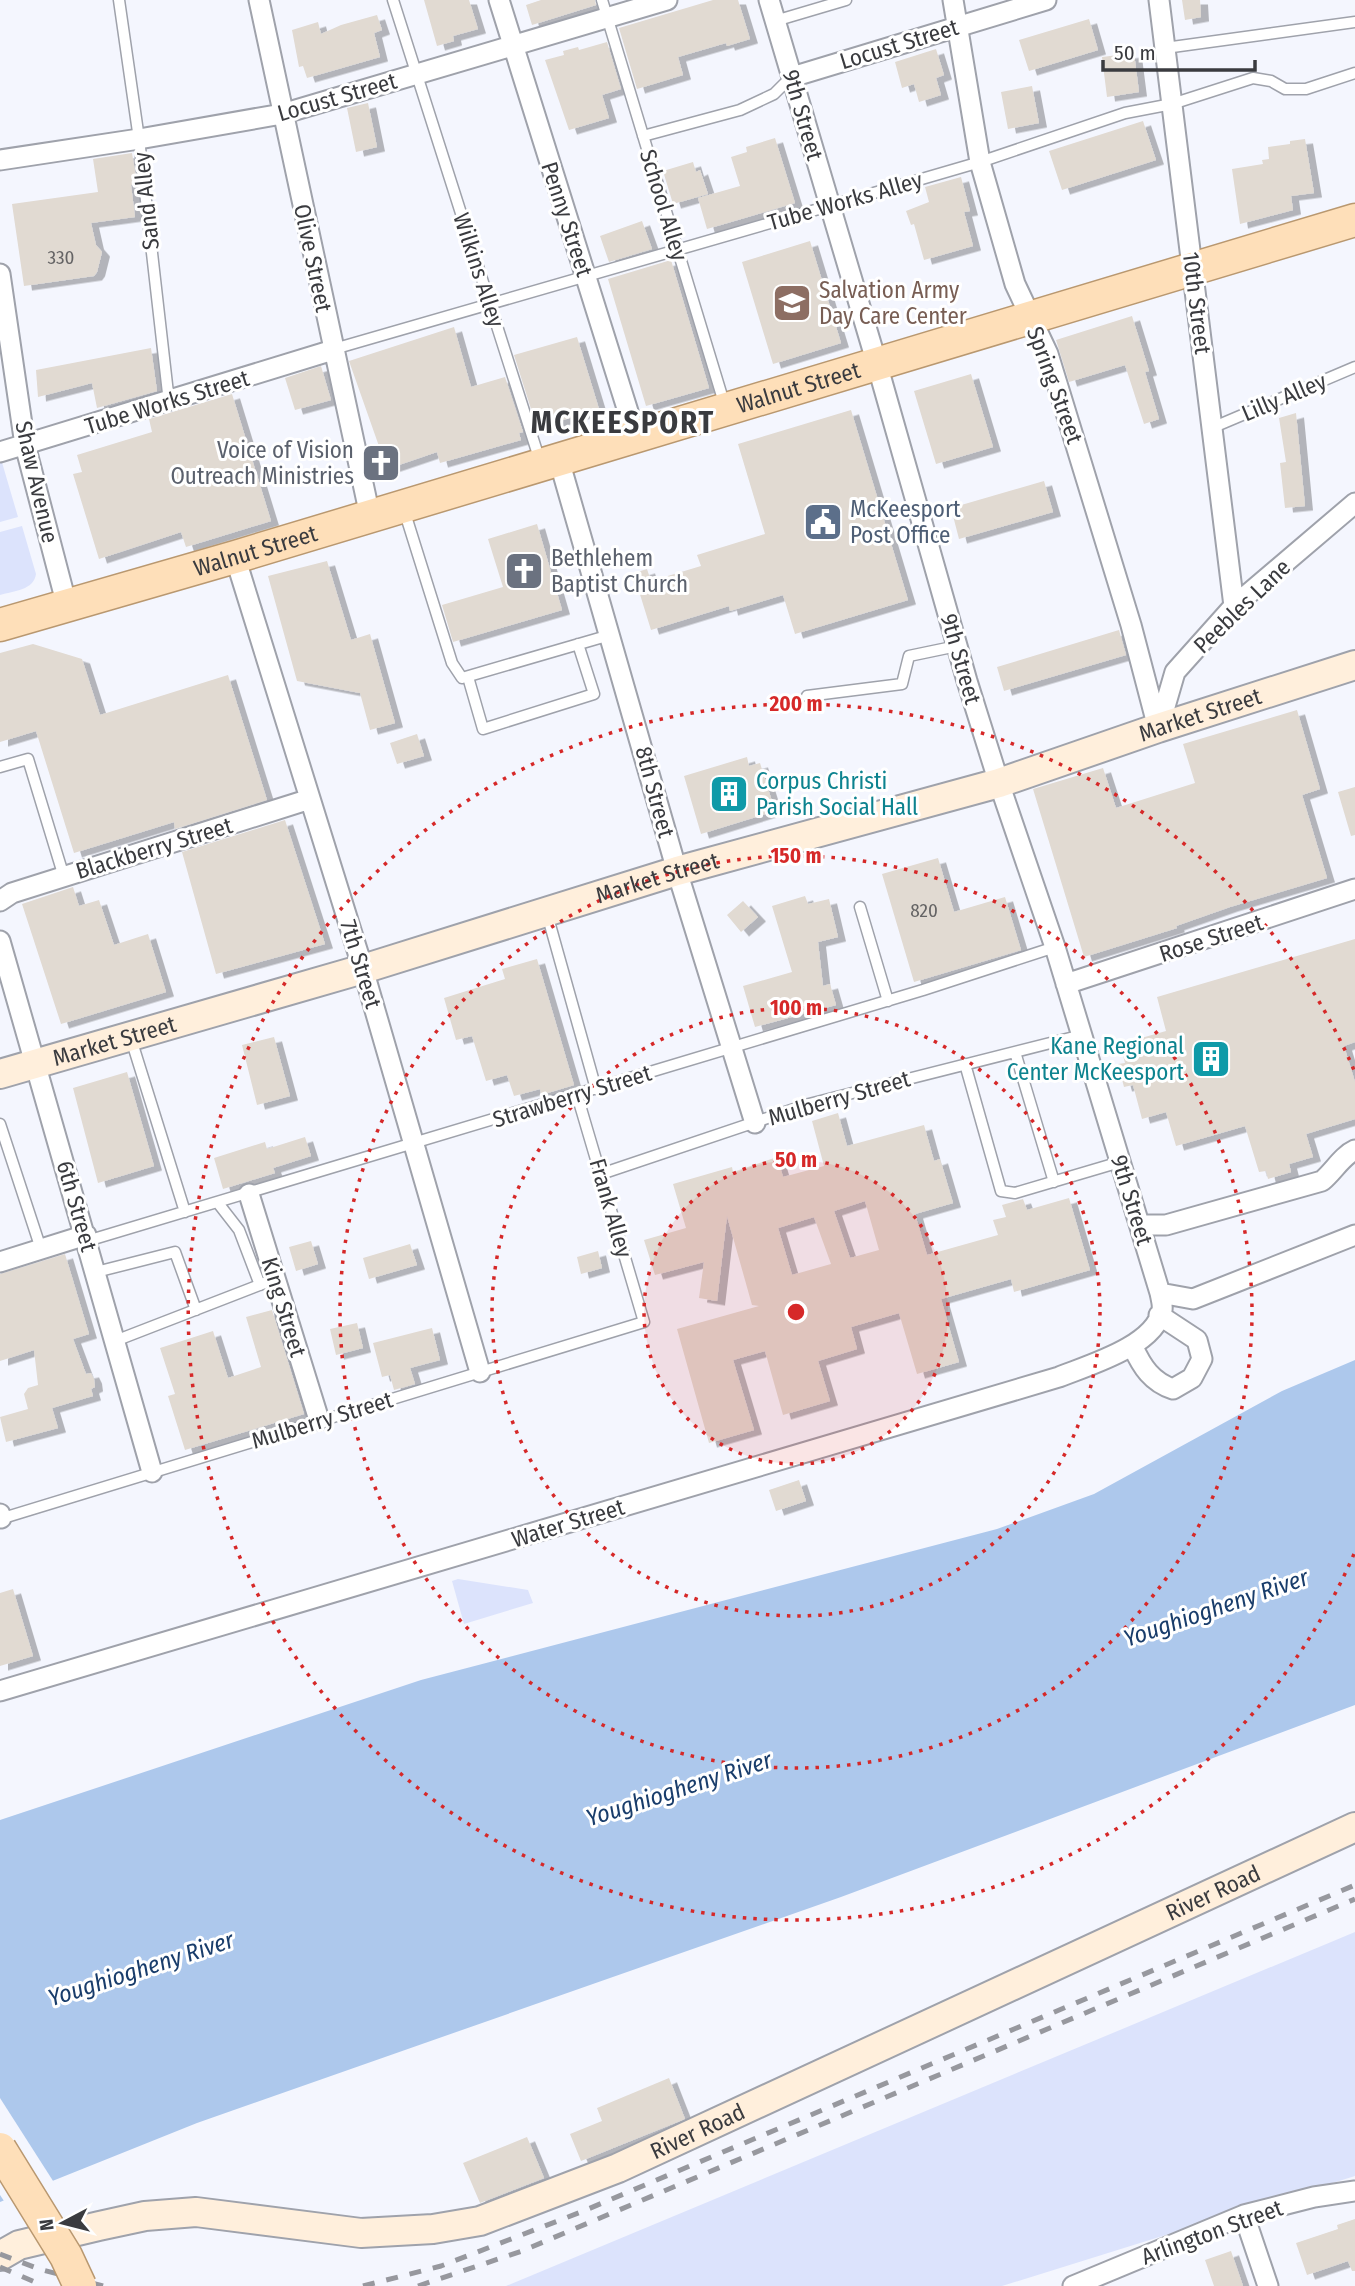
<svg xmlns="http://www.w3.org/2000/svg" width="1355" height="2286" font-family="'Fira Sans Condensed',sans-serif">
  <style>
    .green { fill: #dce3fc }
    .water { fill: #adc8ec }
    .pier { fill: #f4f6fe }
    .building { fill: #e1dad2; fill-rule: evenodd; filter: url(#shadow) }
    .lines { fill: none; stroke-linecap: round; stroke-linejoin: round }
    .lane-casing { stroke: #9fa2ab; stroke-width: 13 }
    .street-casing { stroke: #9fa2ab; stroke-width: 23 }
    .secondary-casing { stroke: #9fa2ab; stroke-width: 32 }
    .primary-casing { stroke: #b99870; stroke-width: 35 }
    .lane { stroke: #fff; stroke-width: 10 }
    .street { stroke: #fff; stroke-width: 19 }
    .secondary { stroke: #ffefdc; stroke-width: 28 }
    .primary { stroke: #fedfb9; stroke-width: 32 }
    .rail { stroke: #97989e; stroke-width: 5; stroke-dasharray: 12 12; stroke-linecap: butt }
    .primary-bridge-casing { stroke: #b99870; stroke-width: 35; stroke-linecap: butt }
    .primary-bridge { stroke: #fedfb9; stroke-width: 32 }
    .ring { fill: none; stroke: #d62828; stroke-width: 3.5; stroke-dasharray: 3.5 7 }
    .labels { text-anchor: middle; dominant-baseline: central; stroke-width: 6; stroke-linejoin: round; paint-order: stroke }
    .number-label { font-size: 19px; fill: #646364 }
    .street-label { font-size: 23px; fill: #3a3b3f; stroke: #fff }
    .education-label { font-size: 23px; fill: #785e54; stroke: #fff; text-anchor: start }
    .worship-label { font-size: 23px; fill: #5b616d; stroke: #fff; text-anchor: end }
    .service-label { font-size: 23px; fill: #4e5e75; stroke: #fff; text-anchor: start }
    .culture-label { font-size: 23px; fill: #0d838f; stroke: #fff; text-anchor: start }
    .water-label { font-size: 24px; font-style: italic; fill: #193d6b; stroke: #fff }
    .district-label { font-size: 30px; font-weight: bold; letter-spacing: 2px; fill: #3a3b3f; stroke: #fff }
    .centre { fill: #d62828; stroke: #fff; stroke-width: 3.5 }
    .ring-label { font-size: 21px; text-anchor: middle; font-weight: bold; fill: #d62828; stroke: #fff; stroke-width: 6; stroke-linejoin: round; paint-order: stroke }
  </style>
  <defs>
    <filter id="shadow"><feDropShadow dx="8" dy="4.5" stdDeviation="0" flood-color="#0004"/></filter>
  </defs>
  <rect width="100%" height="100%" fill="#f4f6fe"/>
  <path class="green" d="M 1,459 L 18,517 L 0,522 L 0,460 Z
    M 22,526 L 36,574 C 34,590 14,591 0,595 L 0,532 Z
    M 458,1579 L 528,1590 L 533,1603 L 464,1624 L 452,1581 Z
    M 1355,1932 L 1355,2176 L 1002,2286 L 506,2286 Z"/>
  <path class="water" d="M 1355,1360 L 1355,1705 L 841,1897 L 197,2123 L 0,2202 L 0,1820 L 421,1680 L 997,1529 L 1094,1494 L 1282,1391 Z"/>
  <path class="pier" d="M 0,2098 L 55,2184 L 6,2204 L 0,2195 Z"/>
  <path class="building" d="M 424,0 L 469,0 L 478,29 L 453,36 L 454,41 L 437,46 Z
    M 541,0 L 595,0 L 596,5 L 532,25 L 526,5 Z
    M 713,0 L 738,0 L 750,39 L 727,46 L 726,43 L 678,57 L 683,75 L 637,89 L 619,28 Z
    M 1182,0 L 1200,0 L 1201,17 L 1185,20 Z
    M 377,15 L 382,30 L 374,33 L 380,57 L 307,78 L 303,66 L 299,67 L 292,30 L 318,22 L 321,34 L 341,25 Z
    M 1089,19 L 1098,50 L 1029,71 L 1019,40 Z
    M 607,42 L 621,89 L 602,95 L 609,118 L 569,130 L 545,60 L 564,55 L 563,51 L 578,47 L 579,50 Z
    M 936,49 L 944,75 L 936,78 L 941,95 L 919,102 L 914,84 L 902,88 L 895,62 Z
    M 1134,53 L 1139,92 L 1107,97 L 1102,57 Z
    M 1032,86 L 1039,123 L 1008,129 L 1001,92 Z
    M 368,103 L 377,147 L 356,152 L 347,108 Z
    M 1143,121 L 1156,160 L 1062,190 L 1049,151 Z
    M 775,138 L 795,203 L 707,229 L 698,198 L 740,186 L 731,157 L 747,152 L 746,147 Z
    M 1305,139 L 1314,193 L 1291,196 L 1293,210 L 1240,224 L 1232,169 L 1263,164 L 1262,160 L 1269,159 L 1268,147 L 1290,144 L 1290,141 Z
    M 132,153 L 137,184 L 131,185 L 135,217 L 91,223 L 96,245 L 102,252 L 97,272 L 94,276 L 24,286 L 12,204 L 98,192 L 93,159 Z
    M 693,162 L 696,172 L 700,170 L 708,194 L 673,204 L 663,171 Z
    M 961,177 L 970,211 L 964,212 L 973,246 L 924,260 L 914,224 L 911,225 L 906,211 L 929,202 L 925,187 Z
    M 642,221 L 652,249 L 609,262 L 600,236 Z
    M 810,241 L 841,343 L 773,364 L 742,262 Z
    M 671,260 L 709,388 L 646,406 L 608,279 Z
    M 1132,316 L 1149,371 L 1145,372 L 1159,419 L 1144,424 L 1125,365 L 1069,382 L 1056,340 Z
    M 454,327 L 471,387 L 505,377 L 523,432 L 519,433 L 521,440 L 440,463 L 437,452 L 387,469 L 349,361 Z
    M 577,337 L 599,409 L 537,428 L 514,355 Z
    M 151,348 L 157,391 L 97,408 L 92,383 L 38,397 L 36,370 Z
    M 321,366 L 331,400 L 295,410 L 285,378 Z
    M 971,374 L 993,447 L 936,464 L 914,391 Z
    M 232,394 L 271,521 L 186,547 L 181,532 L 99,559 L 73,474 L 82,472 L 77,455 L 152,432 L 149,419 Z
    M 851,410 L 908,600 L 795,634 L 783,595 L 730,611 L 729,606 L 651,630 L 638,588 L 635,589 L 631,574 L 647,569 L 651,581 L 701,566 L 697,555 L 765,534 L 738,444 Z
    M 1296,413 L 1305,506 L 1285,508 L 1280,463 L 1286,462 L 1279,418 Z
    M 1044,481 L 1053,512 L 959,539 L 951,508 Z
    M 537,524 L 562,610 L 453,642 L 442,605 L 503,587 L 488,539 Z
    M 327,561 L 351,640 L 370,634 L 395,723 L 370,730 L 360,693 L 297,681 L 268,576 Z
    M 1119,630 L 1126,655 L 1004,691 L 997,667 Z
    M 33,644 L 82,659 L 100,715 L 228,675 L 267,800 L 175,829 L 174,822 L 74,853 L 36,731 L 0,742 L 0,653 Z
    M 1297,710 L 1320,789 L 1302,795 L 1327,878 L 1230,907 L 1176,926 L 1177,928 L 1084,957 L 1033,789 L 1103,768 L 1116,808 L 1195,783 L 1183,744 Z
    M 417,734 L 424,756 L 397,764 L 390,743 Z
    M 747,757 L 749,766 L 760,763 L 775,811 L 701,834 L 684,776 Z
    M 1355,787 L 1355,835 L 1351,836 L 1338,792 Z
    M 285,820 L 325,944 L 216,974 L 182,852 Z
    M 938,858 L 954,912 L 1005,897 L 1021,950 L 914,982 L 882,874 Z
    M 73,887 L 79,906 L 99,900 L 114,945 L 148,934 L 166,992 L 61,1024 L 22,904 Z
    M 805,896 L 808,904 L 829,899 L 838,937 L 818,942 L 823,986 L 830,984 L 836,1005 L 755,1027 L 743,986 L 792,972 L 772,906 Z
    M 743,901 L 758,917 L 741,932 L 727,915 Z
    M 1355,939 L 1355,1042 L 1344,1046 L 1355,1082 L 1355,1119 L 1306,1134 L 1313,1157 L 1289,1164 L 1291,1172 L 1268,1179 L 1266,1171 L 1259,1172 L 1245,1126 L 1176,1146 L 1166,1112 L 1142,1119 L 1133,1085 L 1124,1087 L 1118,1064 L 1125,1063 L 1120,1044 L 1166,1031 L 1157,997 Z
    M 537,959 L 574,1085 L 541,1095 L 540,1089 L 514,1096 L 507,1075 L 486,1081 L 472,1036 L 456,1040 L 444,998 L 505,979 L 502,969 Z
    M 274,1037 L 290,1096 L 257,1105 L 242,1045 Z
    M 127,1072 L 154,1166 L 98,1183 L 73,1088 Z
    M 838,1113 L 847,1146 L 924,1125 L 934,1161 L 940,1159 L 953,1203 L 915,1214 L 927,1255 L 998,1235 L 993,1220 L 1006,1217 L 1002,1205 L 1023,1199 L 1027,1210 L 1069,1198 L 1090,1270 L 1014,1292 L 1011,1279 L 941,1299 L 959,1362 L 917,1374 L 899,1313 L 851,1327 L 857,1349 L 818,1361 L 830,1401 L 783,1415 L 765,1351 L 733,1360 L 754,1430 L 709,1443 L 677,1329 L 759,1306 L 752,1305 L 727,1216 L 717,1301 L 699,1298 L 704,1262 L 655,1275 L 644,1240 L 686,1228 L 673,1184 L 732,1167 L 733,1172 L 777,1157 L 783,1177 L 824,1166 L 812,1121 ZM 865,1201 L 879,1250 L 850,1258 L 834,1211 ZM 814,1217 L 831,1264 L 792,1275 L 778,1228 Z
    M 305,1137 L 311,1156 L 273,1168 L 275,1173 L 223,1189 L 214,1158 L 265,1142 L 267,1149 Z
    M 311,1241 L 318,1264 L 296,1271 L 289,1247 Z
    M 410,1244 L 417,1265 L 369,1279 L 363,1258 Z
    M 598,1251 L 602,1268 L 581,1274 L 577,1257 Z
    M 65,1254 L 89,1334 L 73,1339 L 86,1374 L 91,1373 L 94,1379 L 95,1387 L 91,1389 L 93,1396 L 52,1408 L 58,1428 L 6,1442 L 0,1417 L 28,1409 L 24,1394 L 28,1388 L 38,1385 L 34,1350 L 0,1361 L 0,1274 Z
    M 272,1310 L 304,1414 L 185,1450 L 168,1396 L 175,1394 L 160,1348 L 213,1331 L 228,1378 L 261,1367 L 246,1317 Z
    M 357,1323 L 363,1348 L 336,1355 L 330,1329 Z
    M 432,1328 L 440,1360 L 410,1368 L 415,1384 L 394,1390 L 390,1375 L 382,1377 L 373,1343 Z
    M 799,1480 L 806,1501 L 776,1511 L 769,1490 Z
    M 13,1589 L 33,1656 L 0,1666 L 0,1593 Z
    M 669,2078 L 685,2119 L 581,2161 L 570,2134 L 602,2121 L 597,2108 Z
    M 527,2137 L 544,2178 L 480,2203 L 463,2163 Z
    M 1355,2219 L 1355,2271 L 1352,2271 L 1348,2261 L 1307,2275 L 1296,2243 L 1338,2229 L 1337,2225 Z
    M 1231,2251 L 1243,2286 L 1214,2286 L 1205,2260 Z"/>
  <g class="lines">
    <g class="lane-casing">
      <path id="lane" d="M 119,0 L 139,139 L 169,402
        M 393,0 L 540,461
        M 602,0 L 725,406
        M 775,21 L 846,0
        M 1165,48 L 1355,22
        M 643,136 L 740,110 L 774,94 L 791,77
        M 334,349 L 829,206 L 980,162 L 1125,113 L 1172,104 L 1253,78 L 1271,81 L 1285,89 L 1306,89 L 1355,73
        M 1214,427 L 1355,367
        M 404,510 L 452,663 L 462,678 L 610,635
        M 468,677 L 483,729 L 594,694 L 578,644
        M 807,696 L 902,684 L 909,656 L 957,646
        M 0,767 L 28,759 L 64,877
        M 860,907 L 888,1001
        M 547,914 L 596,1089
        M 131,1039 L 185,1212
        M 1015,1052 L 1054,1182
        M 965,1064 L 1001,1191 L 1015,1193 L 1120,1162
        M 0,1124 L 41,1249
        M 601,1174 L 809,1104 L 1082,1035
        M 218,1203 L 239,1230 L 260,1285
        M 87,1241 L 923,990 L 1055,947
        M 96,1272 L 175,1252 L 196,1310
        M 115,1341 L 275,1279
        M 0,1519 L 644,1322 L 577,1095"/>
    </g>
    <g class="street-casing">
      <path id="street" d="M 259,0 L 370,516
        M 499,0 L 636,437
        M 953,0 L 980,162 L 1015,284 L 1048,354 L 1131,625 L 1158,728
        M 1159,0 L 1234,606
        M 792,77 L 1046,0
        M 0,160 L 139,139 L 282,114 L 667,0
        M 0,274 L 25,445 L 67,606
        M 0,452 L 333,350
        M 559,460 L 677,871 L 755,1123
        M 235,557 L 363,969 L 480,1372
        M 1159,727 L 1175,672 L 1234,606 L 1355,503
        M 0,901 L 12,893 L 310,799
        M 0,941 L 152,1472
        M 1066,984 L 1355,889
        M 249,1194 L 319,1420
        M 1140,1225 L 1166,1225 L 1322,1181 C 1334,1171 1342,1156 1355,1150
        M 0,1262 L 86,1235
        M 1160,1293 L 1193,1299 L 1355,1235
        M 1133,1347 C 1142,1367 1152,1382 1173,1389 L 1192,1378 L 1202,1359 L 1197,1340 L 1159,1315
        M 0,1514 L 1,1518
        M 0,1691 L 1059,1377 C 1089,1365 1155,1346 1162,1310 C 1163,1305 1161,1298 1160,1293 L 1055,947 L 999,783 L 967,681 L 877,364 L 769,0
        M 1244,2215 L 1268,2286
        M 1073,2286 L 1244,2215 L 1314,2197 L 1355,2191"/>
    </g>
    <g class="secondary-casing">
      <g id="secondary">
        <path id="s1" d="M 0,1074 L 363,969 L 677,871 L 999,783 L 1158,728 L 1355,665"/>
        <path id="s2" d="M 0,2256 L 19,2245 L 99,2226 L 145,2216 L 196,2212 L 361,2233 L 433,2229 L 480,2221 L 618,2168 L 1355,1827"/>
      </g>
    </g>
    <g class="primary-casing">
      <g id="primary">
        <path id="s3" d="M 0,625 L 235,557 L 1355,220"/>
      </g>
    </g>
    <use href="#lane" class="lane"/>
    <use href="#street" class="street"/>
    <use href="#secondary" class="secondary"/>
    <use href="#primary" class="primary"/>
    <path class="rail" d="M 0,2254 L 39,2269 L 103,2286
      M 0,2267 L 44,2286
      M 363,2286 L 441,2266 L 581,2212 L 1355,1885
      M 418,2286 L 522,2251 L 1355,1899"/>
    <g class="primary-bridge-casing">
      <path id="primary-bridge" d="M 0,2149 L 66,2256 L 80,2286"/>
    </g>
    <use href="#primary-bridge" class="primary-bridge"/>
  </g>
  <circle cx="796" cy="1312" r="152" fill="#d62828" fill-opacity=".12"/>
  <g class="ring">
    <circle cx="796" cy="1312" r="152"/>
    <circle cx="796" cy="1312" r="304"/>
    <circle cx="796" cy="1312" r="456"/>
    <path d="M1354 1554A608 608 0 1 1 1354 1070"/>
  </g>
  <defs>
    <g id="school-square" transform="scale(2.0125)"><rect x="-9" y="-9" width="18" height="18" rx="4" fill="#8d6e63" stroke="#fff"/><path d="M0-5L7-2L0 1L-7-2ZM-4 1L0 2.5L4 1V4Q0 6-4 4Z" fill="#fff"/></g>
    <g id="church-square" transform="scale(2.0125)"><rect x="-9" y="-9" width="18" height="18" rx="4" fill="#6b7280" stroke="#fff"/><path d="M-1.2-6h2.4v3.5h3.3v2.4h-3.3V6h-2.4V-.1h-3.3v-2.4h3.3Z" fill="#fff"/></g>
    <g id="civic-square" transform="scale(2.0125)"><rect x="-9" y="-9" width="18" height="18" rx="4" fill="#5c6f8a" stroke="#fff"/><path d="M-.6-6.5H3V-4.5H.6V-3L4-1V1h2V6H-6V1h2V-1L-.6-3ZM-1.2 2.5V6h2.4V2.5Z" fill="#fff"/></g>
    <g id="building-square" transform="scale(2.0125)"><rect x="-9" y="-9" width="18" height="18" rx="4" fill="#0f9aa8" stroke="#fff"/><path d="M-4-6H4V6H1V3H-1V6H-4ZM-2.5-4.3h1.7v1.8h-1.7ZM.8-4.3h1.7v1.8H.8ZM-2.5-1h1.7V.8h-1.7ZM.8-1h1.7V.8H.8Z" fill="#fff"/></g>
  </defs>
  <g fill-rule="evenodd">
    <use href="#school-square" x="792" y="303"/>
    <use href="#church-square" x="381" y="463"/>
    <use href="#civic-square" x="823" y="522"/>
    <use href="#church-square" x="524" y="571"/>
    <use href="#building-square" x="729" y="794"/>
    <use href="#building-square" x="1211" y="1059"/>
  </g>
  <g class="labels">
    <g class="number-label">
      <text x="61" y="257">330</text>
      <text x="924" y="910">820</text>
    </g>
    <g class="street-label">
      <text transform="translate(899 44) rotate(-17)">Locust Street</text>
      <text transform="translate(337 97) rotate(-16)">Locust Street</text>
      <text transform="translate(803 115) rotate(74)">9th Street</text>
      <text transform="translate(146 201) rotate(-96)">Sand Alley</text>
      <text transform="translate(845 201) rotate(-16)">Tube Works Alley</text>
      <text transform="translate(664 205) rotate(73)">School Alley</text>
      <text transform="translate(567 219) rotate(72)">Penny Street</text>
      <text transform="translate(313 258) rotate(78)">Olive Street</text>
      <text transform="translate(479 270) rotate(72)">Wilkins Alley</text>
      <text transform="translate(1197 303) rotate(83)">10th Street</text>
      <text transform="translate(1055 385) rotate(70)">Spring Street</text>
      <text stroke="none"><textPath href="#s3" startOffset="833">Walnut Street</textPath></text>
      <text transform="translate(1284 397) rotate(-23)">Lilly Alley</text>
      <text transform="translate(167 402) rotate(-17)">Tube Works Street</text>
      <text transform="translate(37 482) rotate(77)">Shaw Avenue</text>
      <text stroke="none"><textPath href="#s3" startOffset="266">Walnut Street</textPath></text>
      <text transform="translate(1242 606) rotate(-44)">Peebles Lane</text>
      <text transform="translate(961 659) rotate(74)">9th Street</text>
      <text stroke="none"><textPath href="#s1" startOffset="1253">Market Street</textPath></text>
      <text transform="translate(655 792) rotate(75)">8th Street</text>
      <text transform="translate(154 848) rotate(-17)">Blackberry Street</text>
      <text stroke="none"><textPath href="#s1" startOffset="686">Market Street</textPath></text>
      <text transform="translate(1211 938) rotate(-18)">Rose Street</text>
      <text transform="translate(361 964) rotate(73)">7th Street</text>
      <text stroke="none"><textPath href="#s1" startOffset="119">Market Street</textPath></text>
      <text transform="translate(572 1096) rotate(-17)">Strawberry Street</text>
      <text transform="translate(839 1098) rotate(-16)">Mulberry Street</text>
      <text transform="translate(1132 1200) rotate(73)">9th Street</text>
      <text transform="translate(77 1206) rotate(74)">6th Street</text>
      <text transform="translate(611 1208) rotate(74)">Frank Alley</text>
      <text transform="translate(284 1307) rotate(73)">King Street</text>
      <text transform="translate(322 1420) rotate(-17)">Mulberry Street</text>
      <text transform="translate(568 1523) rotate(-17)">Water Street</text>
      <text stroke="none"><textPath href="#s2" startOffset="1292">River Road</textPath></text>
      <text stroke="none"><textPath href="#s2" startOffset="724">River Road</textPath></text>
      <text transform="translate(1212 2232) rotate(-20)">Arlington Street</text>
    </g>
    <g class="education-label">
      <text x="819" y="290">Salvation Army<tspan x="819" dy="26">Day Care Center</tspan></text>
    </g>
    <g class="worship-label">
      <text x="354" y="450">Voice of Vision<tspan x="354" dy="26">Outreach Ministries</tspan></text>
      <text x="551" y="558" text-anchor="start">Bethlehem<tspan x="551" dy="26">Baptist Church</tspan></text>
    </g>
    <g class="service-label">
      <text x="850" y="509">McKeesport<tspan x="850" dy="26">Post Office</tspan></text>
    </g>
    <g class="culture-label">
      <text x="756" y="781">Corpus Christi<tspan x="756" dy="26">Parish Social Hall</tspan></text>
      <text x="1184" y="1046" text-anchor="end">Kane Regional<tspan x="1184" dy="26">Center McKeesport</tspan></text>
    </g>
    <g class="water-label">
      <text transform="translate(1216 1608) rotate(-19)">Youghiogheny River</text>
      <text transform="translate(679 1789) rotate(-18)">Youghiogheny River</text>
      <text transform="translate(141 1969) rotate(-18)">Youghiogheny River</text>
    </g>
    <g class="district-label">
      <text x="623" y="423">MCKEESPORT</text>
    </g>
  </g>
  <circle cx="796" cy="1312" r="10" class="centre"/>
  <g class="ring-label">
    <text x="796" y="711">200 m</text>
    <text x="796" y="863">150 m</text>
    <text x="796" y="1015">100 m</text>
    <text x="796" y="1167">50 m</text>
  </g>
  <g transform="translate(63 2223) rotate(263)" stroke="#ffffff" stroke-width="5" paint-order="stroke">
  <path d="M0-5L12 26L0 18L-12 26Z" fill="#3a3b3f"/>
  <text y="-10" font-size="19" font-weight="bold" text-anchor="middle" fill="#3a3b3f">N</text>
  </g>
  <path d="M1103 60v10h152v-10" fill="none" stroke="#3a3b3f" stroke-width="3.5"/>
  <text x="1114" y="60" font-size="21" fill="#3a3b3f" stroke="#ffffff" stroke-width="5" paint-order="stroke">50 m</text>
</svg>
